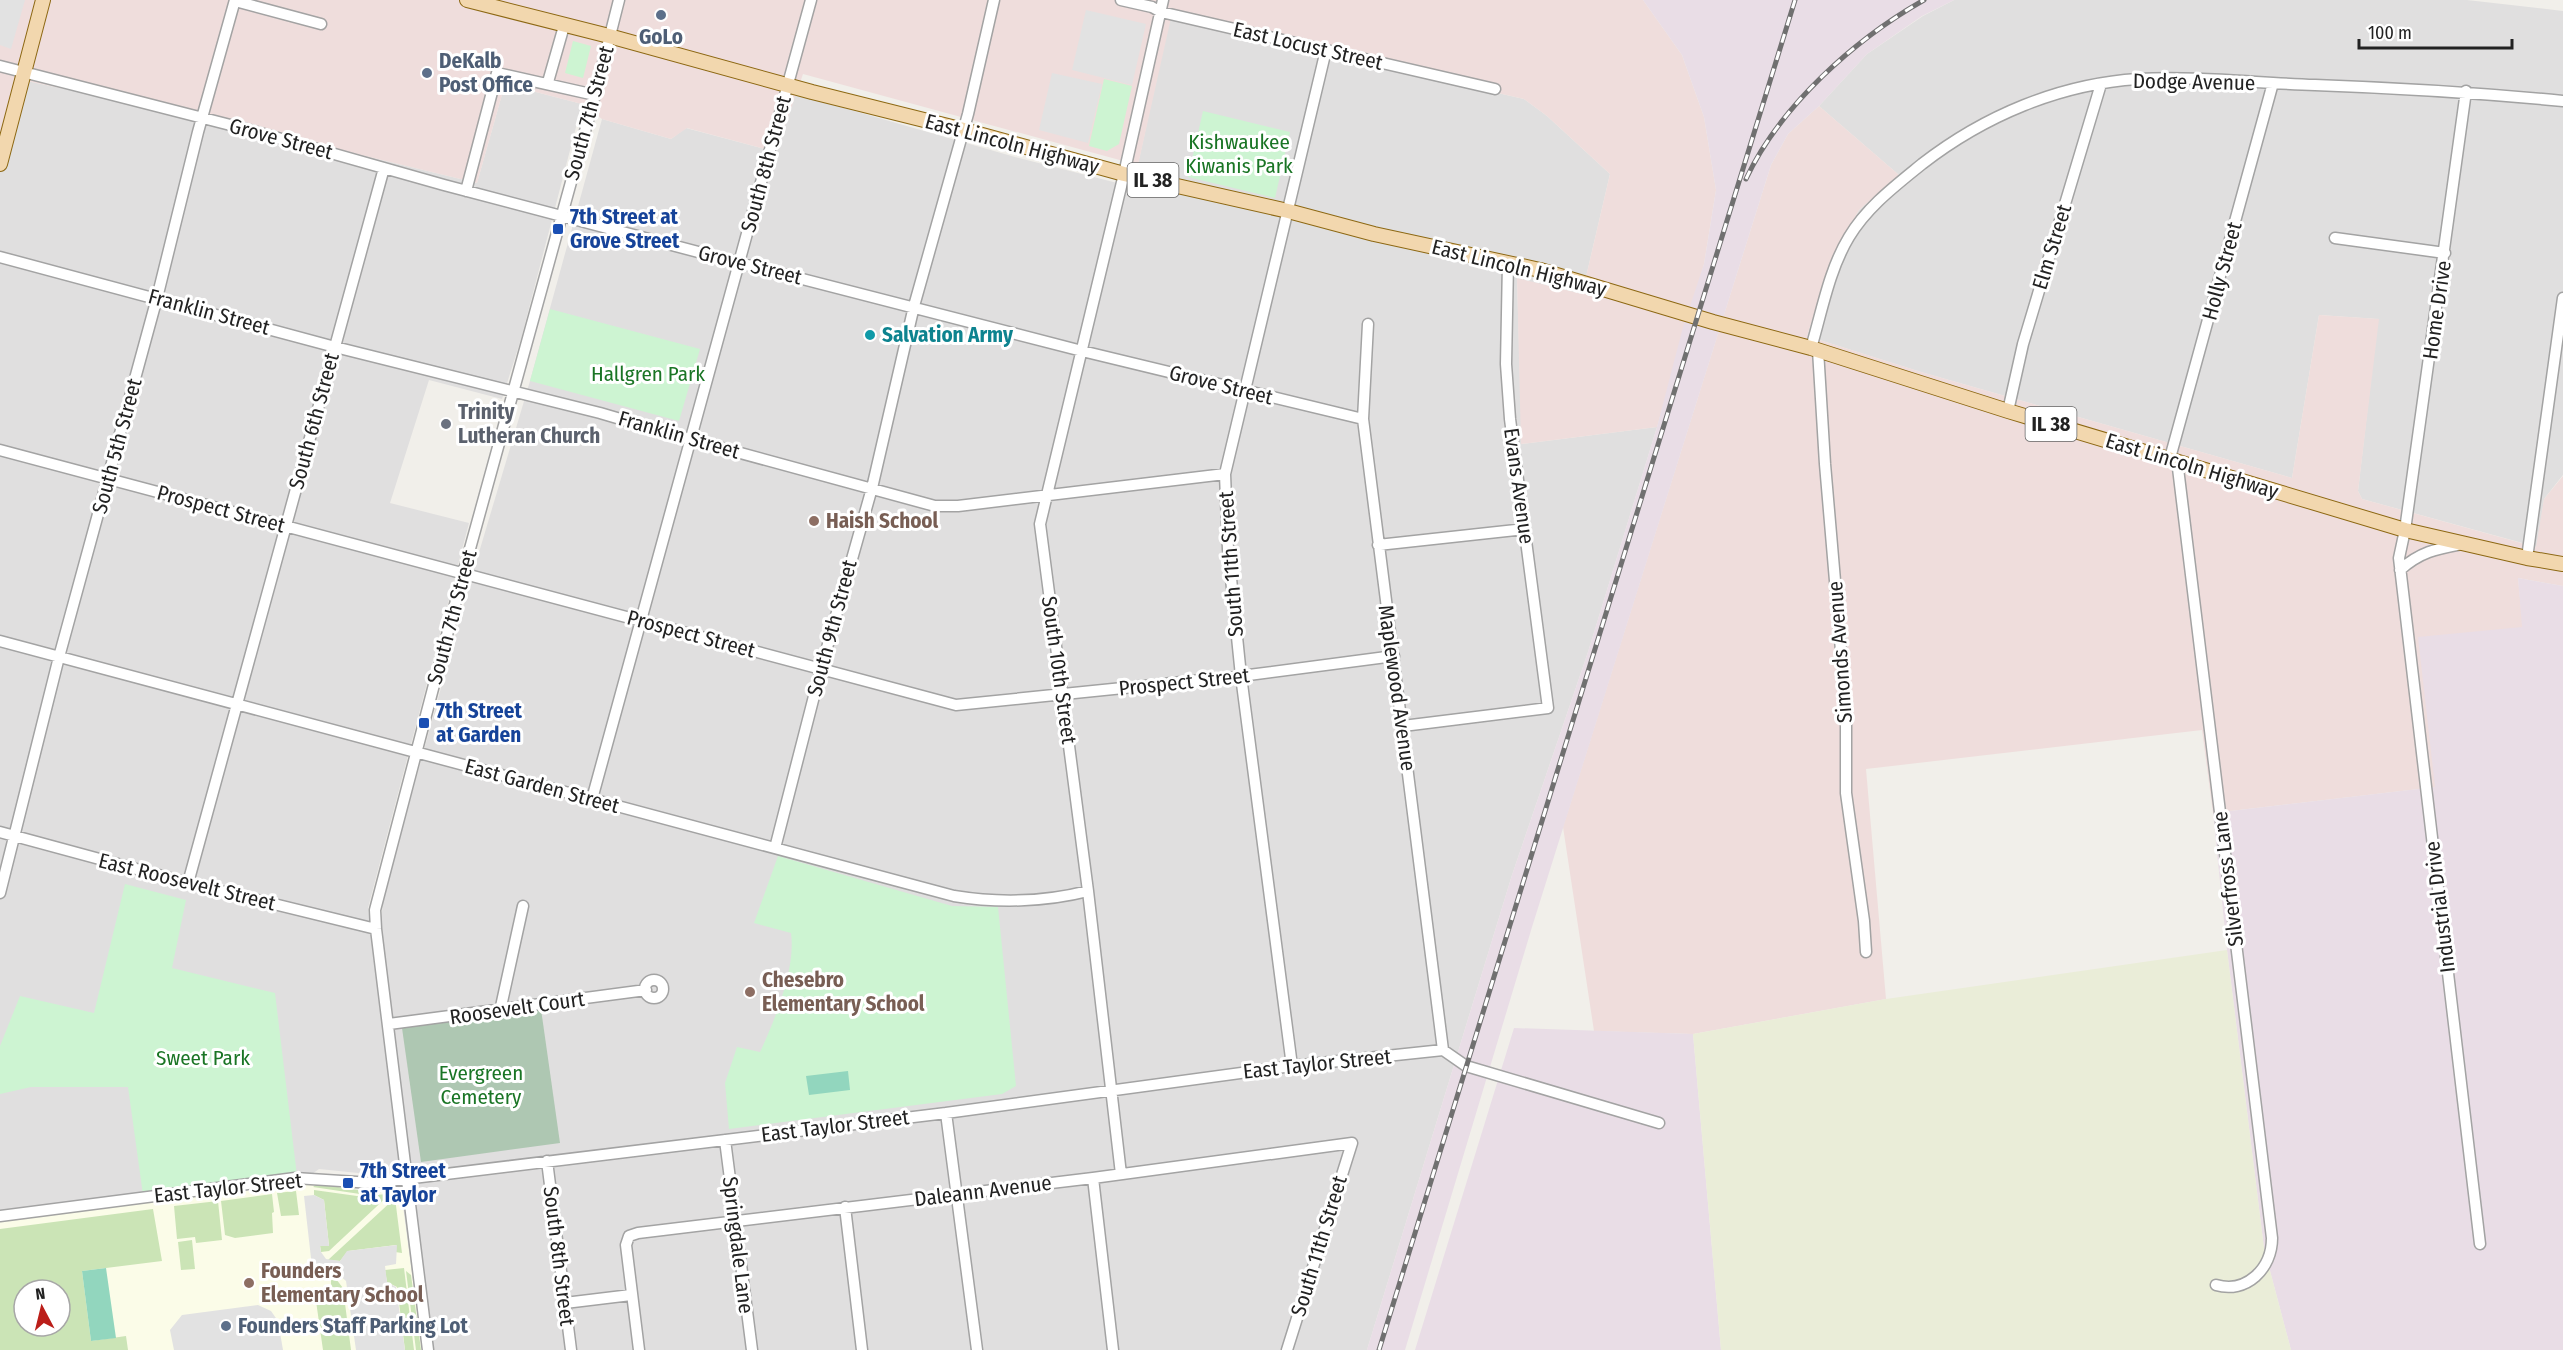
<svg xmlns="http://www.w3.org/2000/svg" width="2563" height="1350" font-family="'Fira Sans Condensed',sans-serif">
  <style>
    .residential { fill: #e0dfdf }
    .commercial { fill: #efdddc }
    .industrial { fill: #e9dde6 }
    .education { fill: #fbfce8; fill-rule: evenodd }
    .farmland { fill: #eaedd8 }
    .grass { fill: #cbe4b6; fill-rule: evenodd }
    .cemetery { fill: #aec7b2 }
    .park { fill: #cdf4d2 }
    .pitch { fill: #92d6be }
    .parking { fill: #e2e2e2 }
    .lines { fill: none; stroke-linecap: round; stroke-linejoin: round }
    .minor-casing { stroke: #a3a3a3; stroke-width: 13 }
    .major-casing { stroke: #8d6813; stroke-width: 16 }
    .minor { stroke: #fff; stroke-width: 10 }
    .major { stroke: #f2d7ae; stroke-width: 14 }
    .rail-casing { stroke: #707070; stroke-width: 5 }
    .rail { stroke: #fff; stroke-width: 3; stroke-dasharray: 9; stroke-linecap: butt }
    .service-dot { fill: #5c6f8a; stroke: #fff; stroke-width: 2 }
    .transit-dot { fill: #1a4fb4; stroke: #fff; stroke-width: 2 }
    .culture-dot { fill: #0f9aa8; stroke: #fff; stroke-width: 2 }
    .worship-dot { fill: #6b7280; stroke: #fff; stroke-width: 2 }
    .education-dot { fill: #8d6e63; stroke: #fff; stroke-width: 2 }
    .labels { text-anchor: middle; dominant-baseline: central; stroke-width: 6; stroke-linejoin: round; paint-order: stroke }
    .shield { fill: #fff; stroke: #646464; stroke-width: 1.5 }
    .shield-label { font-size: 20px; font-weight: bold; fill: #222 }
    .service-label { font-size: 21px; font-weight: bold; fill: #4e5e75; stroke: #fff; text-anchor: start }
    .street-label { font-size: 21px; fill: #222; stroke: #fff }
    .park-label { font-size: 21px; fill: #1a7525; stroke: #fff }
    .transit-label { font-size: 21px; font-weight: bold; fill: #164399; stroke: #fff; text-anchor: start }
    .culture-label { font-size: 21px; font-weight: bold; fill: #0d838f; stroke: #fff; text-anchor: start }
    .worship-label { font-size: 21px; font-weight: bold; fill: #5b616d; stroke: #fff; text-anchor: start }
    .education-label { font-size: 21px; font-weight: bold; fill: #785e54; stroke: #fff; text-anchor: start }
  </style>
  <rect width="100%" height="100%" fill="#f1efea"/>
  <path class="residential" d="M 1954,0 L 2467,0 L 2563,11 L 2563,475 L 2544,499 L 2537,547 L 2362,499 L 2358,491 L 2378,319 L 2319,315 L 2292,478 L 1921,372 L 1807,336 L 1832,259 L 1859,210 L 1899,175 L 1819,106 L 1867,54 L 1923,16 Z
    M 1170,18 L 1524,99 L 1547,116 L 1610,174 L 1582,294 L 1517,279 L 1522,444 L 1657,427 L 1588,652 L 1512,875 L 1367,1350 L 421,1350 L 397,1161 L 395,1169 L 368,1174 L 319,1169 L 298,1184 L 0,1220 L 0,142 L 17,79 L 229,123 L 477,183 L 505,84 L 582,104 L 521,339 L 502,399 L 429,380 L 390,503 L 469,523 L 368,908 L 375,970 L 384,895 L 469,586 L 530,381 L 602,119 L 671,139 L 686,128 L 776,152 L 795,94 L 1015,157 L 1133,187 Z"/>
  <path class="commercial" d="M 0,0 L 1643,0 L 1682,55 L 1704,117 L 1716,190 L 1704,264 L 1657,427 L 1521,444 L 1517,278 L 1582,294 L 1610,174 L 1547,116 L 1524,99 L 1171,18 L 1138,165 L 803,74 L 776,152 L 687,128 L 671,139 L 602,119 L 582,104 L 505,84 L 477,183 L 229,123 L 17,79 L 0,142 Z
    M 1819,106 L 1899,175 L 1859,210 L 1832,259 L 1807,336 L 1921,372 L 2292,478 L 2319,315 L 2379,319 L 2358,491 L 2362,499 L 2536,547 L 2544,499 L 2563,476 L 2563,586 L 2518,578 L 2523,627 L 2436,787 L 2213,813 L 2202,730 L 1866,769 L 1886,999 L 1693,1034 L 1594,1031 L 1563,827 L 1771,165 L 1788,134 Z"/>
  <path class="industrial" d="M 1643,0 L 1954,0 L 1922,16 L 1867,54 L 1819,106 L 1788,134 L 1771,165 L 1532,927 L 1405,1350 L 1367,1350 L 1512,875 L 1588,652 L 1657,427 L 1683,327 L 1704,264 L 1716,190 L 1704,117 L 1682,55 Z
    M 2518,578 L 2563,586 L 2563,1350 L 2291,1350 L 2264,1248 L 2227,950 L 2213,813 L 2435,787 L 2418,637 L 2522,627 Z
    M 1514,1028 L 1693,1034 L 1721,1350 L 1415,1350 Z"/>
  <path class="education" d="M 315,1183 L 358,1190 L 397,1187 L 401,1191 L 422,1350 L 0,1350 L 0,1220 ZM 24,1290 L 60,1290 L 60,1326 L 24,1326 Z"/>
  <path class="farmland" d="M 2227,950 L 2264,1248 L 2291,1350 L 1721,1350 L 1693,1034 L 1886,999 Z"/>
  <path class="grass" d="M 317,1184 L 358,1190 L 393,1187 L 394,1191 L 360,1194 L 313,1187 Z
    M 314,1190 L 357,1196 L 390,1194 L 329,1251 L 321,1252 L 320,1245 L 329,1246 L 324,1200 L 314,1195 Z
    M 296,1191 L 299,1215 L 281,1216 L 277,1193 Z
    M 272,1194 L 274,1212 L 272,1213 L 273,1233 L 235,1238 L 225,1235 L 221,1201 Z
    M 395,1198 L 402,1253 L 395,1252 L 396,1245 L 348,1251 L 340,1261 L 328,1260 Z
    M 218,1201 L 222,1240 L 196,1243 L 195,1237 L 177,1239 L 174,1206 Z
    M 153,1209 L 162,1261 L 82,1271 L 91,1341 L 126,1336 L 128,1350 L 0,1350 L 0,1229 ZM 24,1290 L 60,1290 L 60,1326 L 24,1326 Z
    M 192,1240 L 195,1269 L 181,1270 L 178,1242 Z
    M 404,1268 L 414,1350 L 405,1350 L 397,1287 L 387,1282 L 385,1270 Z
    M 406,1271 L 411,1275 L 421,1350 L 416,1350 Z
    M 327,1278 L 336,1279 L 343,1288 L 351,1350 L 323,1350 L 316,1301 L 331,1299 L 331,1279 Z"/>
  <path class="cemetery" d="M 541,1009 L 560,1143 L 421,1162 L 402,1028 Z"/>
  <path class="park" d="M 573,41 L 591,46 L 583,78 L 565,73 Z
    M 1104,79 L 1132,86 L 1119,144 L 1107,151 L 1089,146 Z
    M 1203,111 L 1290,132 L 1275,198 L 1188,177 Z
    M 550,309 L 700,349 L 679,421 L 530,381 Z
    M 778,856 L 952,906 L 998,907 L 1016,1086 L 1002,1094 L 729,1129 L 725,1083 L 737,1047 L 760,1052 C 775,1020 796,968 791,933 L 754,923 Z
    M 125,884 L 186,900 L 172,968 L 275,993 L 298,1184 L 144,1202 L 128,1087 L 31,1087 L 0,1094 L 0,1046 L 20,996 L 94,1013 Z"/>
  <path class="pitch" d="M 848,1071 L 850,1090 L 809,1095 L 806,1076 Z
    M 106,1268 L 116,1338 L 91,1341 L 82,1271 Z"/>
  <path class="parking" d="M 0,0 L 25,0 L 11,49 L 0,45 Z
    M 1086,10 L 1146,24 L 1132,85 L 1072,70 Z
    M 1052,73 L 1102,84 L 1088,143 L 1039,130 Z
    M 314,1195 L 324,1200 L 329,1246 L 320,1246 L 321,1252 L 326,1259 L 340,1261 L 347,1251 L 397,1245 L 396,1264 L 385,1266 L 387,1282 L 396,1287 L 405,1350 L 356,1350 L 346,1281 L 338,1274 L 320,1273 L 312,1267 L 304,1196 Z
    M 258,1305 L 271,1311 L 278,1321 L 283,1350 L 174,1350 L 170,1330 L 182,1315 Z"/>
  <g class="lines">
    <g class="minor-casing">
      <path id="minor" d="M 1121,0 L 1152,7 L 1161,12 L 1495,89
        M 235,1 L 321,24
        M 0,66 L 246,129 L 444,185 L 740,263 L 1082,351 L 1363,419
        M 548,82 L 564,26
        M 2466,91 L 2405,530 L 2399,558 L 2480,1244
        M 466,191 L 497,73 L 595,95
        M 2335,238 L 2445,253
        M 0,257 L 335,347 L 600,413 L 678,436 L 935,506 L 958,506 L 1225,474
        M 1368,324 L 1363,419 L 1443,1050
        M 1811,348 C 1822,311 1829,270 1849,237 C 1867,207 1895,186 1922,164 C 1984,116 2059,84 2138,79 C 2197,76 2256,83 2315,85 C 2398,88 2480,93 2563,101
        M 1818,350 L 1825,464 L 1846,709 L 1846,793 L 1864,921 L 1866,952
        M 2008,411 L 2023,344 L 2101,84
        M 0,450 L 956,705 L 1241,676 L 1394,656
        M 2170,458 L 2273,83
        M 2177,460 L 2272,1238 C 2272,1269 2246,1294 2216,1285
        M 1378,545 L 1525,529
        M 2527,558 L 2563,298
        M 2400,570 C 2420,552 2436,549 2462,544
        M 0,641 L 954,896 C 997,903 1045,902 1088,891
        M 1403,726 L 1548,708 L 1510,419 L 1506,364 L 1508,263
        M 592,799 L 811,0
        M 0,832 L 188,883 L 376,929
        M 775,848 L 821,669 L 872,488 L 914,306 L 968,114 L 994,0
        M 188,883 L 384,168
        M 0,893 L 59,657 L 157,298 L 198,132 L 235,0
        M645 989a9 9 0 1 1 18 0a9 9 0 1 1-18 0Z
        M 500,1011 L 523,906
        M 389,1024 L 646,990
        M 1292,1066 L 1241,676 L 1228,549 L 1225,474 L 1326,50
        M 946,1113 L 977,1350
        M 725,1140 L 752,1350
        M 547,1161 L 571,1350
        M 1121,1174 L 1088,891 L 1040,524 L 1124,174 L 1163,0
        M 1093,1178 L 1113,1350
        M 845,1207 L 862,1350
        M 0,1216 L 295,1178 L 372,1183 L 946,1113 L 1292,1066 L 1443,1050 L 1466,1066 L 1659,1123
        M 565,1303 L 631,1295
        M 428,1350 L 376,929 L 375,910 L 463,574 L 595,95 L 619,0
        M 639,1350 L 626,1245 L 629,1236 L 638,1233 L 1093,1178 L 1352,1143 L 1287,1350"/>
    </g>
    <g class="major-casing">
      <path id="major" d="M 467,0 L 609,36 L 812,92 L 964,130 L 1124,174 L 1288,211 L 1374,234 L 1540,270 L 1713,322 L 1811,348 L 2008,411 L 2405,530 L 2527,558 L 2563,564
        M 0,164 L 43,0"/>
    </g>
    <use href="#minor" class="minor"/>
    <use href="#major" class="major"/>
    <g class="rail-casing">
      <path id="rail" d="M 1746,179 C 1780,106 1855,39 1924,0
        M 1379,1350 L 1795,0"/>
    </g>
    <use href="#rail" class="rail"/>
  </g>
  <g class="service-dot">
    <circle cx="661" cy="15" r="6"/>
    <circle cx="427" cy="73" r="6"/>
    <circle cx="226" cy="1326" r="6"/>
  </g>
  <g class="transit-dot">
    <rect x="552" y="223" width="12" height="12" rx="3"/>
    <rect x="418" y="717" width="12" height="12" rx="3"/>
    <rect x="342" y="1177" width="12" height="12" rx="3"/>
  </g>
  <circle class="culture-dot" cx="870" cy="335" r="6"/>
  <circle class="worship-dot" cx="446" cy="424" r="6"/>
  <g class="education-dot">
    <circle cx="814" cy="521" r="6"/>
    <circle cx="750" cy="992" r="6"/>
    <circle cx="249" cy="1283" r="6"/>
  </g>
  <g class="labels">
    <g class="shield">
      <rect x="1127.5" y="163" width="51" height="34" rx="4.5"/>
      <rect x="2025.5" y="407" width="51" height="34" rx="4.5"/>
    </g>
    <g class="shield-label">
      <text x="1153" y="180">IL 38</text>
      <text x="2051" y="424">IL 38</text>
    </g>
    <g class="service-label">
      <text x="661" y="37" text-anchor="middle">GoLo</text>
      <text x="439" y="61">DeKalb<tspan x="439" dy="24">Post Office</tspan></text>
      <text x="238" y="1326">Founders Staff Parking Lot</text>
    </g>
    <g class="street-label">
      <text transform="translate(1308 46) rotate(13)">East Locust Street</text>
      <text transform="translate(2194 82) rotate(1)">Dodge Avenue</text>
      <text transform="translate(589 113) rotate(-75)">South 7th Street</text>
      <text transform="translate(281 139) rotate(15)">Grove Street</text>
      <text transform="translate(1012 144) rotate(15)">East Lincoln Highway</text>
      <text transform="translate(766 164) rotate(-75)">South 8th Street</text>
      <text transform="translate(2052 247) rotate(-73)">Elm Street</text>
      <text transform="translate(750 265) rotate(14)">Grove Street</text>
      <text transform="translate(1519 268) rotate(14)">East Lincoln Highway</text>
      <text transform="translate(2222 271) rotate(-75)">Holly Street</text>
      <text transform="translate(2437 310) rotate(-82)">Home Drive</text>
      <text transform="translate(209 312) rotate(15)">Franklin Street</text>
      <text transform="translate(1221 385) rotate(14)">Grove Street</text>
      <text transform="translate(314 421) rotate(-75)">South 6th Street</text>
      <text transform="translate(679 435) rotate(16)">Franklin Street</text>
      <text transform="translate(117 446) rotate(-75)">South 5th Street</text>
      <text transform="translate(2192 466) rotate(17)">East Lincoln Highway</text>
      <text transform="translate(1519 486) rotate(82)">Evans Avenue</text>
      <text transform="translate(221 509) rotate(15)">Prospect Street</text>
      <text transform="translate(1231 564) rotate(-94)">South 11th Street</text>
      <text transform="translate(452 617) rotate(-75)">South 7th Street</text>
      <text transform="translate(832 628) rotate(-75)">South 9th Street</text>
      <text transform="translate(691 634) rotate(15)">Prospect Street</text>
      <text transform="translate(1840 652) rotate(-94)">Simonds Avenue</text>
      <text transform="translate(1059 670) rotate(82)">South 10th Street</text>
      <text transform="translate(1184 682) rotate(-6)">Prospect Street</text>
      <text transform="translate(1397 688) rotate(82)">Maplewood Avenue</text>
      <text transform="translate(542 786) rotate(15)">East Garden Street</text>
      <text transform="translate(2228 879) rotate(-97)">Silverfross Lane</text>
      <text transform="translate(187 882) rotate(14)">East Roosevelt Street</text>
      <text transform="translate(2440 907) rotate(-97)">Industrial Drive</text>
      <text transform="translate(517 1008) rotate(-8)">Roosevelt Court</text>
      <text transform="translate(1317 1064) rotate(-6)">East Taylor Street</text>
      <text transform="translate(835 1126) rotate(-7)">East Taylor Street</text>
      <text transform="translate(228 1188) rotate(-6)">East Taylor Street</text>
      <text transform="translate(983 1191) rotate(-7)">Daleann Avenue</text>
      <text transform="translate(738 1245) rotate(83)">Springdale Lane</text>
      <text transform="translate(1319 1246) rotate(-73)">South 11th Street</text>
      <text transform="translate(559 1256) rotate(83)">South 8th Street</text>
    </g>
    <g class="park-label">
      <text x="1239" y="142">Kishwaukee<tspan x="1239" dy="24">Kiwanis Park</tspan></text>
      <text x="648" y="374">Hallgren Park</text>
      <text x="203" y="1058">Sweet Park</text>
      <text x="481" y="1073">Evergreen<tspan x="481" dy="24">Cemetery</tspan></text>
    </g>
    <g class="transit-label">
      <text x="570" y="217">7th Street at<tspan x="570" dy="24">Grove Street</tspan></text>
      <text x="436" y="711">7th Street<tspan x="436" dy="24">at Garden</tspan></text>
      <text x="360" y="1171">7th Street<tspan x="360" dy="24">at Taylor</tspan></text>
    </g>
    <g class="culture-label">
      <text x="882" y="335">Salvation Army</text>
    </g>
    <g class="worship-label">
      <text x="458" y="412">Trinity<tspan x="458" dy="24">Lutheran Church</tspan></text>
    </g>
    <g class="education-label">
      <text x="826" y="521">Haish School</text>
      <text x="762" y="980">Chesebro<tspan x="762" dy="24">Elementary School</tspan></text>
      <text x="261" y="1271">Founders<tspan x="261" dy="24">Elementary School</tspan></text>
    </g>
  </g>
  <g transform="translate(42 1308) rotate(353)"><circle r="28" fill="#ffffff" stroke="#a7a7a7" stroke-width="1.5"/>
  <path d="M0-4.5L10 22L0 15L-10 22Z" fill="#bb1e19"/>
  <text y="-9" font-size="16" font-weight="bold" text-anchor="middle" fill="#222222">N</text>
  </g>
  <path d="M2359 39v9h153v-9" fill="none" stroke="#222222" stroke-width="3"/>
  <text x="2368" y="39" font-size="18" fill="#222222" stroke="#ffffff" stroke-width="4.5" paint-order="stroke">100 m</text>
</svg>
